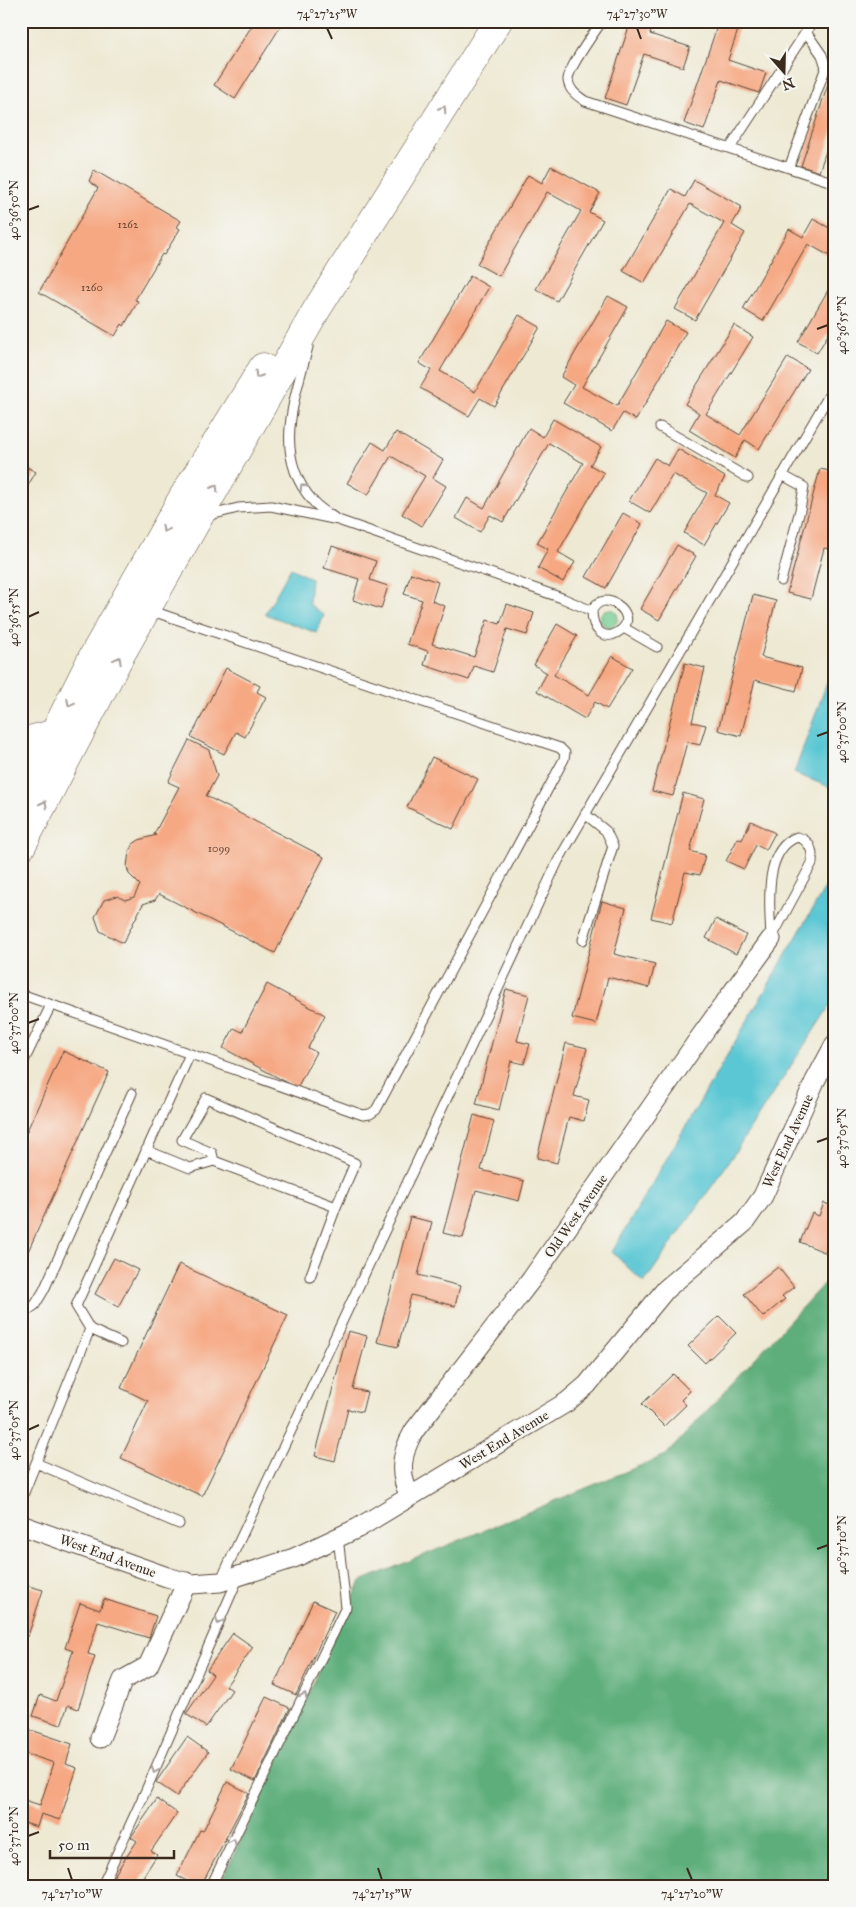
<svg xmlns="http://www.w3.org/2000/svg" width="856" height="1907" font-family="'IM FELL Great Primer',serif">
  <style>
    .green { fill: #72ca90; stroke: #567a57 }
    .forest { fill: #5dae7a; stroke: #4c6c4c }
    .water { fill: #5bc7d4; stroke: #4b7879 }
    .building { fill: #f6a883 }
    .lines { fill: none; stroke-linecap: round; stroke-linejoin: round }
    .service-casing { stroke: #564739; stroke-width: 11 }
    .minor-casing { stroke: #564739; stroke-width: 21 }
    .trunk-casing { stroke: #564739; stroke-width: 29 }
    .service { stroke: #fff; stroke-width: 9 }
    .minor { stroke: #fff; stroke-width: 19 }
    .trunk { stroke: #fff; stroke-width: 28 }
    .oneway { stroke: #a79f9a }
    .ticks { fill: none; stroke: #3b2a1e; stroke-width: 2 }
    .labels { text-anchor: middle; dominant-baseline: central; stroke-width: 4; stroke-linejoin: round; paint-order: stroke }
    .number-label { font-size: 11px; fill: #6a4a37 }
    .street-label { font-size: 14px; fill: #3b2a1e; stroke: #f6f6f2 }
    .neatline { fill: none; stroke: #3b2a1e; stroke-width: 2 }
    .ticks-label { font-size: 12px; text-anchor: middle; fill: #3b2a1e }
  </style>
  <rect width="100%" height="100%" fill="#f6f6f2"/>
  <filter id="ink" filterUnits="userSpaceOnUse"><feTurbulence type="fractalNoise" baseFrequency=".02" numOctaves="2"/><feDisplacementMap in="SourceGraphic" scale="10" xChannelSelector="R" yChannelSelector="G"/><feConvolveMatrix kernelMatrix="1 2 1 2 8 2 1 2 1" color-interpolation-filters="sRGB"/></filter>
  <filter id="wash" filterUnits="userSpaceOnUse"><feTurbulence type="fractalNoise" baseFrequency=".0096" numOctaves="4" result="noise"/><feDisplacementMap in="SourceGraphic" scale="20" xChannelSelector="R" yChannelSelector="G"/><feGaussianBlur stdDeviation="1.12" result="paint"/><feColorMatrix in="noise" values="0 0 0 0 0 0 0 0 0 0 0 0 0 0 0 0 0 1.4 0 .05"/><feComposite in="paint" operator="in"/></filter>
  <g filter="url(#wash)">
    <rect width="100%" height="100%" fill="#eee9d3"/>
    <path class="green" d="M600 618a9 9 0 1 1 18 0a9 9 0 1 1-18 0Z"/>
    <path class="forest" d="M 835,1267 L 835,1886 L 219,1886 L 361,1581 L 666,1455 L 829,1278 Z"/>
    <path class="water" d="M 291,568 L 311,579 L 309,604 L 324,615 L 317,633 L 265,614 Z
      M 835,661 L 835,789 L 794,773 Z
      M 835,871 L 835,998 L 724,1169 L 644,1283 L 612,1252 Z"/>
    <g id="blocks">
      <path class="building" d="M 255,21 L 284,21 L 235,99 L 214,85 Z
        M 631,21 L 655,21 L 650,34 L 690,47 L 683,67 L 644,54 L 626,105 L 605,98 Z
        M 719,21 L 741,21 L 728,60 L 766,73 L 759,93 L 721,80 L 704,130 L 684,123 Z
        M 835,63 L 835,124 L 819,172 L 801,166 Z
        M 551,166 L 600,193 L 589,212 L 603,220 L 557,301 L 536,289 L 581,211 L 547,192 L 499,276 L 477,264 L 528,175 L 542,183 Z
        M 94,170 L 181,221 L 177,227 L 180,229 L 164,255 L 162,254 L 135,300 L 138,301 L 124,326 L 122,324 L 115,336 L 39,292 L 98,188 L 89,181 Z
        M 694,180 L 742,207 L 732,225 L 745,233 L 695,320 L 675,309 L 724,223 L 690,204 L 644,283 L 623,271 L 671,189 L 685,197 Z
        M 813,219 L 835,231 L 835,259 L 808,244 L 763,321 L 743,309 L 789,229 L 803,237 Z
        M 470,276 L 489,287 L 440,371 L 475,392 L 519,315 L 540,327 L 494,406 L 480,398 L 469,416 L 420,388 L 431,370 L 419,363 Z
        M 835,278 L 835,323 L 817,353 L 798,342 Z
        M 608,296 L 628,307 L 582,387 L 617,406 L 666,321 L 686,332 L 636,420 L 623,413 L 612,431 L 563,403 L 574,385 L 561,377 Z
        M 734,325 L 753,337 L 706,414 L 740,435 L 788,357 L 808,369 L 759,449 L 745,440 L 735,458 L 689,430 L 699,413 L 685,404 Z
        M 553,419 L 601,447 L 590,465 L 604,473 L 558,552 L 575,562 L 563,582 L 538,568 L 548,549 L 537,543 L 583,463 L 549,443 L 503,522 L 490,515 L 480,532 L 456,518 L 467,498 L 484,508 L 529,428 L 543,437 Z
        M 396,432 L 443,460 L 433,478 L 446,486 L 422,526 L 402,514 L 425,476 L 391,456 L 368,495 L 347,483 L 372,442 L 385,450 Z
        M 678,449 L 725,477 L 715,495 L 729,503 L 704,545 L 684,533 L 707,493 L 673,474 L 650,513 L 629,501 L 655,458 L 668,466 Z
        M 21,464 L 36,472 L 21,497 Z
        M 820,469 L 835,472 L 835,507 L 830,526 L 835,528 L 835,550 L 824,548 L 811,599 L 787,593 Z
        M 623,513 L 642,524 L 606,588 L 586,577 Z
        M 677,545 L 696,556 L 659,620 L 640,609 Z
        M 332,546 L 376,561 L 370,580 L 388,586 L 381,609 L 353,600 L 359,579 L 324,568 Z
        M 411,573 L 438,582 L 432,601 L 445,606 L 432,644 L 474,657 L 487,620 L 500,624 L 507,604 L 534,613 L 527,635 L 507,629 L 493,672 L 474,666 L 469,680 L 424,665 L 428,651 L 407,644 L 422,600 L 404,594 Z
        M 753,595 L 776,601 L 761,657 L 802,668 L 796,691 L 755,680 L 741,736 L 718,730 Z
        M 557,624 L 577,636 L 554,675 L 589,695 L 612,656 L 632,668 L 607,709 L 595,702 L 585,719 L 537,691 L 547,673 L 534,665 Z
        M 685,663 L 705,668 L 692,722 L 706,725 L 700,745 L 687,742 L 673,796 L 652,791 Z
        M 226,668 L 260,686 L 257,692 L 266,697 L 245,737 L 236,732 L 224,754 L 191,737 Z
        M 189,740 L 209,750 L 217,776 L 206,796 L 324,857 L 275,953 L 159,894 L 155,900 L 143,904 L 123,943 L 100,931 L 95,917 L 104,900 L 117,896 L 125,900 L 134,897 L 140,885 L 129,874 L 127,867 L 129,851 L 133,844 L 139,840 L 156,835 L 154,834 L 179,787 L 168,782 Z
        M 432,757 L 478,779 L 453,829 L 407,807 Z
        M 683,793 L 704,799 L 690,851 L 705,855 L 700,875 L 685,872 L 672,923 L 651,918 Z
        M 751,821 L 775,833 L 766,850 L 756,845 L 744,869 L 726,861 L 738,838 L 742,840 Z
        M 602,901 L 626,908 L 614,954 L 655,964 L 649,988 L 608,977 L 596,1024 L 572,1018 Z
        M 716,919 L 746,935 L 736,954 L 706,938 Z
        M 267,984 L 325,1015 L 308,1048 L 316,1052 L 297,1088 L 223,1048 L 234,1028 L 242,1032 Z
        M 506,989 L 529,995 L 517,1041 L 530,1044 L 524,1064 L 511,1061 L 499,1110 L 476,1104 Z
        M 566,1043 L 587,1048 L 574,1096 L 589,1100 L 584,1121 L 569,1117 L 557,1163 L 537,1158 Z
        M 63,1051 L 109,1072 L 21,1267 L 21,1144 Z
        M 474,1115 L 494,1121 L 481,1170 L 524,1181 L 519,1201 L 476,1190 L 463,1238 L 443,1233 Z
        M 824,1203 L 835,1207 L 835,1240 L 829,1254 L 800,1242 L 812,1213 L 819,1216 Z
        M 410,1217 L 432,1222 L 418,1275 L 460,1286 L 455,1306 L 411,1295 L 398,1347 L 377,1342 Z
        M 114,1258 L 138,1270 L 118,1307 L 95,1294 Z
        M 179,1264 L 288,1315 L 202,1496 L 121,1458 L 148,1401 L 121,1388 Z
        M 778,1267 L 794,1287 L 782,1296 L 785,1299 L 763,1317 L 744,1294 Z
        M 719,1316 L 736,1333 L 705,1363 L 688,1346 Z
        M 348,1331 L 367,1336 L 353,1389 L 367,1392 L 362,1412 L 348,1409 L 335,1461 L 315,1456 Z
        M 673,1374 L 690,1391 L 681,1400 L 686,1405 L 664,1426 L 642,1404 Z
        M 21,1572 L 25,1574 L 22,1584 L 43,1590 L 28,1636 L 21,1634 Z
        M 104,1599 L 156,1616 L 149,1638 L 98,1622 L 88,1654 L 95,1656 L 78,1709 L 68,1705 L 61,1725 L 33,1716 L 40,1695 L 56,1701 L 73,1651 L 65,1648 L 80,1603 L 100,1610 Z
        M 313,1601 L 335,1611 L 296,1695 L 274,1685 Z
        M 233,1633 L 253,1647 L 226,1686 L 232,1690 L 206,1727 L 186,1714 L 213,1675 L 207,1670 Z
        M 266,1697 L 290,1708 L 255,1781 L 231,1769 Z
        M 28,1729 L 72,1744 L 66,1764 L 77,1768 L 60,1820 L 41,1814 L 37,1827 L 21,1822 L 21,1799 L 40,1805 L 54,1763 L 21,1752 Z
        M 187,1737 L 208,1752 L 177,1796 L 156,1782 Z
        M 227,1782 L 249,1793 L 201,1886 L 197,1886 L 177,1876 L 200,1830 L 203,1831 Z
        M 157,1799 L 177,1813 L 151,1851 L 157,1855 L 137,1886 L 119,1886 L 111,1880 L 137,1841 L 131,1837 Z"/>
    </g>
  </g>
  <g filter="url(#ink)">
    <use href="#blocks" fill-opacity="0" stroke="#564739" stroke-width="1"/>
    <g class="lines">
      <g class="service-casing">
        <path id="service" d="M 602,21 C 594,33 568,68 568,80 C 569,91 578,96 585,101 L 835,183
          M 730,148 L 813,21
          M 789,168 L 826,67 L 822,55 L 806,32
          M 308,347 C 295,399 272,454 312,500 C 318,508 328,513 336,519
          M 660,427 L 748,478
          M 207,516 L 238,508 L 271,506 L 338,520 L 562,598 L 592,611 C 592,628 603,644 621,630 C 641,614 602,586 592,611
          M 781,581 L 800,510 L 804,487 L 782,475
          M 624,628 L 657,647
          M 797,837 C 810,840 813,851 812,863 L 771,939 C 770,909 762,850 797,837 Z
          M 583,940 L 613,846 L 606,831 L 585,814
          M 21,994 L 363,1115 L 370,1114 L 376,1110 L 564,759 L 565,753 L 560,748 L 149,610
          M 21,1067 L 51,1005
          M 146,1150 L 190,1168 L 214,1161 L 336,1207 L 310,1277
          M 214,1161 L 212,1153 L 182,1140 L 206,1098 L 355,1163 L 336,1207
          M 21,1315 L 35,1305 L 44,1290 L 132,1093
          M 90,1329 L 76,1306 L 190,1054
          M 21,1373 L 23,1381 L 21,1385
          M 36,1463 L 179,1524
          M 21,1500 L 90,1329 L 121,1343
          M 221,1580 L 558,861 L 835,385
          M 102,1886 L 146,1790 L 239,1576
          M 211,1886 L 346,1607 L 338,1537"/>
      </g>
      <g class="minor-casing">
        <path id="minor" d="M 410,1496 C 398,1474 401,1453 414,1431 L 531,1280 L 698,1040 L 771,939
          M 21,1525 L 167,1577 L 192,1584 L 220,1582 L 294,1558 L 358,1528 L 567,1402 L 587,1385 L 666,1289 L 744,1223 L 763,1196 L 815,1081 L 835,1044
          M 100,1738 L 123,1680 L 148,1666 L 187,1582"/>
      </g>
      <g class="trunk-casing">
        <path id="trunk" d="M 21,742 L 56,733
          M 21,799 L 92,658 L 184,495 L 263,367
          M 21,847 L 120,656 L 317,309 L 498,21"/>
      </g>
      <use href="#service" class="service"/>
      <use href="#minor" class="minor"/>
      <use href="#trunk" class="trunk"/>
    </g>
    <defs><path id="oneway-chevron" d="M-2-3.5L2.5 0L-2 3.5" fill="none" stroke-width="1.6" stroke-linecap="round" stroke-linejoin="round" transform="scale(1.25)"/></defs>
    <g class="oneway">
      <use href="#oneway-chevron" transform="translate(443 109) rotate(-58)"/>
      <use href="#oneway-chevron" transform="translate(258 375) rotate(122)"/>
      <use href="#oneway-chevron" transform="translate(303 487) rotate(-123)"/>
      <use href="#oneway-chevron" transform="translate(215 488) rotate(-60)"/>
      <use href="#oneway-chevron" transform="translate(165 529) rotate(119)"/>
      <use href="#oneway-chevron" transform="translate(118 660) rotate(-62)"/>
      <use href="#oneway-chevron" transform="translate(70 703) rotate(116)"/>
      <use href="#oneway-chevron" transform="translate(44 804) rotate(-63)"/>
      <use href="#oneway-chevron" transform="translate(219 1621) rotate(113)"/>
      <use href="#oneway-chevron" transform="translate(304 1696) rotate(-65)"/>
      <use href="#oneway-chevron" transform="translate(155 1770) rotate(113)"/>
      <use href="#oneway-chevron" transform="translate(233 1842) rotate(-64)"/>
    </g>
  </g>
  <path class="ticks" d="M 327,28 L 332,39M 637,28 L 641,39M 28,210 L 39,206M 817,329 L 828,325M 28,617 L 39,612M 817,736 L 828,732M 28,1023 L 39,1019M 817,1142 L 828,1138M 28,1430 L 39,1425M 817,1549 L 828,1545M 28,1836 L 39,1832M 68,1868 L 72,1880M 378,1868 L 382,1880M 687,1868 L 692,1880"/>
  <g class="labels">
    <g class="number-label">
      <text x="128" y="224">1262</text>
      <text x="92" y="287">1260</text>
      <text x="219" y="848">1099</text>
    </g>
    <g class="street-label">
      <text transform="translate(788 1141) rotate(-65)">West End Avenue</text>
      <text transform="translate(576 1216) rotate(-55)">Old West Avenue</text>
      <text transform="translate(504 1440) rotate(-31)">West End Avenue</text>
      <text transform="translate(108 1556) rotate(20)">West End Avenue</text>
    </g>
  </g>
  <rect width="856" height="1907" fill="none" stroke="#f6f6f2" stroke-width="55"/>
  <g transform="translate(784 72) rotate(160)" stroke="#f6f6f2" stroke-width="4" paint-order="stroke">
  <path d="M0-4L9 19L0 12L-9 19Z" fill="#3b2a1e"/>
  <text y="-8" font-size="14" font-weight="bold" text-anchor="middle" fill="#3b2a1e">N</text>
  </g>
  <path d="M50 1850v8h124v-8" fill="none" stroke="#3b2a1e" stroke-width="2.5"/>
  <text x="58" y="1850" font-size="15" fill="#3b2a1e" stroke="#f6f6f2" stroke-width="4" paint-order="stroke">50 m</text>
  <rect x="28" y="28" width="800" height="1852" class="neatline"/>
  <g class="ticks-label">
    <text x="327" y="18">74°27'25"W</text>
    <text x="637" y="18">74°27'30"W</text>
    <text transform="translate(14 210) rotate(-90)" y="4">40°36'50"N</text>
    <text transform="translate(842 325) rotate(-90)" y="4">40°36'55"N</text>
    <text transform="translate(14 617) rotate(-90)" y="4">40°36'55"N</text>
    <text transform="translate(842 732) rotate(-90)" y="4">40°37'00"N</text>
    <text transform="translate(14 1023) rotate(-90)" y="4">40°37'00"N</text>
    <text transform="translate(842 1138) rotate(-90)" y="4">40°37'05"N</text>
    <text transform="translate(14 1430) rotate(-90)" y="4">40°37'05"N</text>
    <text transform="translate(842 1545) rotate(-90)" y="4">40°37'10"N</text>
    <text transform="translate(14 1836) rotate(-90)" y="4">40°37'10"N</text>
    <text x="72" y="1898">74°27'10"W</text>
    <text x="382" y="1898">74°27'15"W</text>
    <text x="692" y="1898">74°27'20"W</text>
  </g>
</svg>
